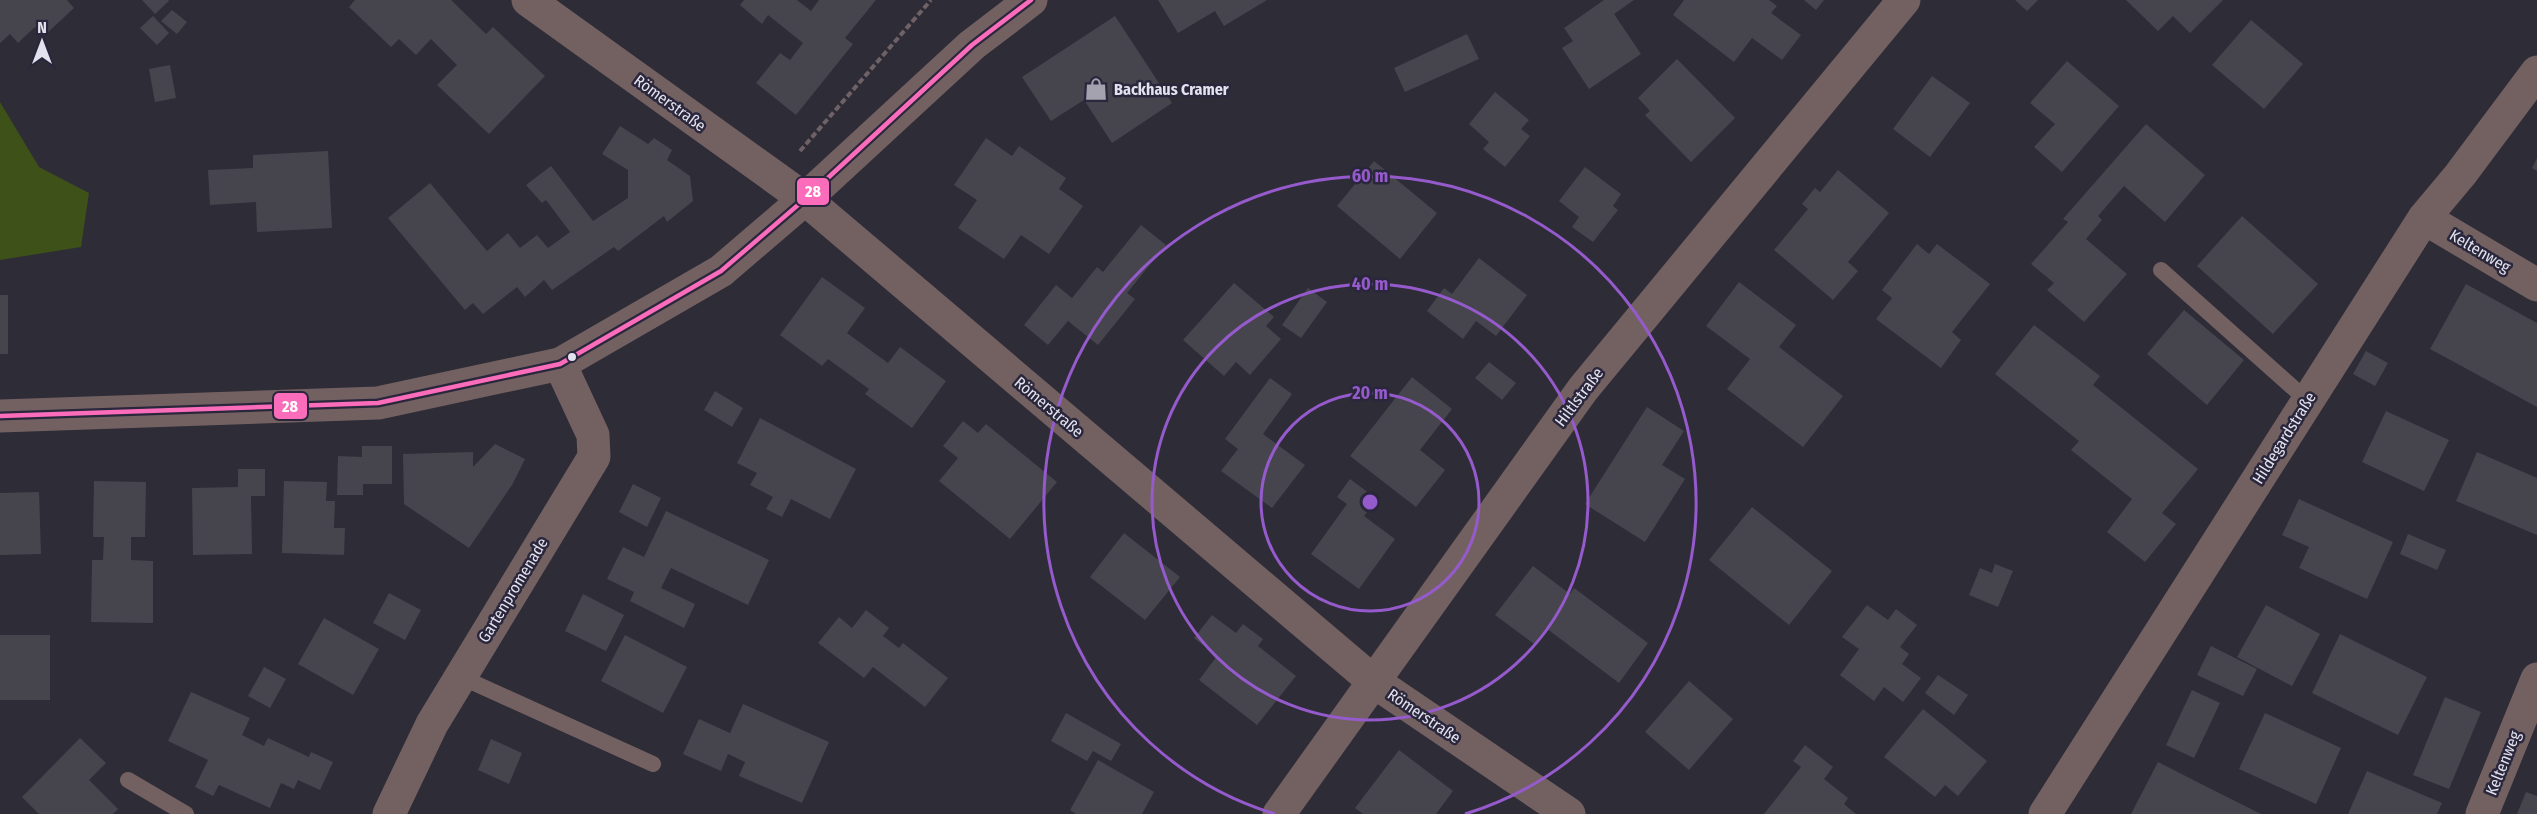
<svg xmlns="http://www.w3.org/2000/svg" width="2537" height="814" font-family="'Fira Sans Condensed',sans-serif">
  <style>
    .green { fill: #3d5119 }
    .building { fill: #46454e }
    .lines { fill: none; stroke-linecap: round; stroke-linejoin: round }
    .path { stroke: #6e6266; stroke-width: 4; stroke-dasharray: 6 3; stroke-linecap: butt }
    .service { stroke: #736162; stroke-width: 16 }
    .minor { stroke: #736162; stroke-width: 33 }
    .tertiary { stroke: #736162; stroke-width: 33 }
    .bus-1-casing { stroke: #2a273c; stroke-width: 9 }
    .bus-1 { stroke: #fb6dba; stroke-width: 4.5 }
    .ring { fill: none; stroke: #955acb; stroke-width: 3 }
    .bus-dot { fill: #e3e2ef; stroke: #2a273c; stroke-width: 2 }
    .labels { text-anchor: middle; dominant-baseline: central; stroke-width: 5; stroke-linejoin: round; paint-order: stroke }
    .poi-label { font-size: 16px; font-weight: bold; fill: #e3e2ef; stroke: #2a273c; text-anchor: start }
    .street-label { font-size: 16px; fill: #e3e2ef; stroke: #2a273c }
    .centre { fill: #955acb; stroke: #2a273c; stroke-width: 3 }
    .ring-label { font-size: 18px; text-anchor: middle; font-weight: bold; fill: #955acb; stroke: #2a273c; stroke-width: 5; stroke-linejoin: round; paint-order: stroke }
    .line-badge { stroke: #2a273c; stroke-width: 2 }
    .badge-label { font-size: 16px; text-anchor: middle; font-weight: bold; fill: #fff }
  </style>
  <rect width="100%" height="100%" fill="#2e2c37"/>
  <path class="green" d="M 0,102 L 39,167 L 89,193 L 81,247 L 0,260 Z"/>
  <path class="building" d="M 0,0 L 67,0 L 74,8 L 44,36 L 35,27 L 18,43 L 10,34 L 0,43 Z
    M 142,0 L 168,0 L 169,1 L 155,14 Z
    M 355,0 L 451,0 L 486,34 L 493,27 L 545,76 L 489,134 L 437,85 L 457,65 L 431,39 L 416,55 L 399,39 L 391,47 L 349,7 Z
    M 744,0 L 797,0 L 811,11 L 819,0 L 876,0 L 845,38 L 853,44 L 796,115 L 756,83 L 780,53 L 790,60 L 803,43 L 768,15 L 762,24 L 740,5 Z
    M 1158,0 L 1267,0 L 1224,26 L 1215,11 L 1178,33 Z
    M 1604,0 L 1634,0 L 1614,14 L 1641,54 L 1589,89 L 1562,48 L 1573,41 L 1564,28 Z
    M 1684,0 L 1769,0 L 1777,6 L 1771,13 L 1801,35 L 1782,60 L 1752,38 L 1734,62 L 1673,15 Z
    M 1804,0 L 1824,0 L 1816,10 Z
    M 2015,0 L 2038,0 L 2027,11 Z
    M 2126,0 L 2223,0 L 2190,33 L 2173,16 L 2158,31 Z
    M 172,10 L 187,22 L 177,34 L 161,21 Z
    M 153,16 L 169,33 L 157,45 L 140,28 Z
    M 1115,16 L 1172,103 L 1112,143 L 1084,100 L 1051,121 L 1022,77 Z
    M 2251,20 L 2303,64 L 2264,109 L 2212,65 Z
    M 1467,34 L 1479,59 L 1405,92 L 1394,68 Z
    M 1677,59 L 1735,118 L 1691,162 L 1645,115 L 1650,111 L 1638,98 Z
    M 2067,61 L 2119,106 L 2062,172 L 2034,147 L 2055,124 L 2030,103 Z
    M 170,65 L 176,98 L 155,102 L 149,69 Z
    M 1932,76 L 1970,103 L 1930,157 L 1893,129 Z
    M 1495,92 L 1529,120 L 1521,129 L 1530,136 L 1505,167 L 1483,149 L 1489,142 L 1469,124 Z
    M 2146,124 L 2205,175 L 2165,222 L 2124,186 L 2098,216 L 2102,220 L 2086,239 L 2127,274 L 2084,322 L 2047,290 L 2054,283 L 2031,264 L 2068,222 L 2063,219 Z
    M 620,126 L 648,144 L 654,138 L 672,150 L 667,160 L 690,176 L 693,201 L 667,222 L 664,216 L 618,251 L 614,247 L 552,290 L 544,280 L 525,297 L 517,287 L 483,314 L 473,303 L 465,310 L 388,218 L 430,183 L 487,251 L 508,233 L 520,248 L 537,235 L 548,248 L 570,232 L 546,200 L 542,203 L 526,185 L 551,166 L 593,221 L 628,198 L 628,170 L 602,154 Z
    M 986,138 L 1012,156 L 1019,146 L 1066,178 L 1059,189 L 1083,206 L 1049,254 L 1021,235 L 1004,259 L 958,228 L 977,200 L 954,185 Z
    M 328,151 L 332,228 L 257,232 L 256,202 L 210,205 L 208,170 L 253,168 L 253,155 Z
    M 2537,158 L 2537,171 L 2532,168 Z
    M 1374,161 L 1437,213 L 1400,259 L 1337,206 Z
    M 1585,167 L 1621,194 L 1613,206 L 1618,210 L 1593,242 L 1572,227 L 1579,217 L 1559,201 Z
    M 1838,170 L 1889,213 L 1848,262 L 1858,271 L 1833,300 L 1774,250 L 1808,209 L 1802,204 L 1815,188 L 1820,192 Z
    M 2242,216 L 2318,284 L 2273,334 L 2197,266 Z
    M 1141,225 L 1166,245 L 1127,293 L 1135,299 L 1098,345 L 1068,321 L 1048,345 L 1024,325 L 1056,285 L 1072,298 L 1097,267 L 1103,272 Z
    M 1917,244 L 1929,254 L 1937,244 L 1990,284 L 1952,332 L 1961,340 L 1941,368 L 1876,319 L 1892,298 L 1882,290 Z
    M 1479,258 L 1527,295 L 1496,336 L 1476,321 L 1463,339 L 1427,311 L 1444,288 L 1452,294 Z
    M 822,277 L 865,308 L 847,333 L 888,363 L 900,347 L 946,381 L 912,428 L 865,394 L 869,389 L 828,359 L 822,366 L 780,335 Z
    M 1739,282 L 1796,325 L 1779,347 L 1843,396 L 1803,447 L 1727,389 L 1750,359 L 1706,326 Z
    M 1234,283 L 1274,317 L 1266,326 L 1281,339 L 1250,375 L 1236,362 L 1224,376 L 1183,340 Z
    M 2466,284 L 2537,323 L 2537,407 L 2430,349 Z
    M 1308,288 L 1327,302 L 1301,338 L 1282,325 Z
    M 0,295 L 8,295 L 8,354 L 0,354 Z
    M 2184,310 L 2244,360 L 2207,405 L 2147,354 Z
    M 2034,325 L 2100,376 L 2093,385 L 2198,469 L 2162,513 L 2176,524 L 2145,562 L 2107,532 L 2132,499 L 2071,450 L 2079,441 L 1995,374 Z
    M 2366,351 L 2388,363 L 2375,386 L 2353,374 Z
    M 1489,362 L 1516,383 L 1502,400 L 1475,378 Z
    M 1412,377 L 1452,409 L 1420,450 L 1445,470 L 1416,507 L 1350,456 Z
    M 1270,378 L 1292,394 L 1263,434 L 1305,465 L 1272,508 L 1221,471 L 1238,449 L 1225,439 Z
    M 715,391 L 743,408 L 732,427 L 704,410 Z
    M 1647,407 L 1684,431 L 1662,465 L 1685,479 L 1645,542 L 1585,504 Z
    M 2386,411 L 2449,440 L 2424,491 L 2362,462 Z
    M 760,418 L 856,469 L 830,519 L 791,499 L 782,517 L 766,509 L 773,497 L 750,485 L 757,473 L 737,463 Z
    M 963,421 L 978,433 L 986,424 L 1057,482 L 1010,539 L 939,481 L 958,458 L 943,446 Z
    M 495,444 L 525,459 L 512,485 L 469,548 L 404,504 L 403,454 L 473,452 L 473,467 Z
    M 362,446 L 392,446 L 392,484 L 363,484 L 363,495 L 337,495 L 338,456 L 362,457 Z
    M 2477,452 L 2537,478 L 2537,535 L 2456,501 Z
    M 238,469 L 265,469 L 265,496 L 251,496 L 252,554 L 193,555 L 192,488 L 238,487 Z
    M 1350,479 L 1377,499 L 1364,516 L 1395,539 L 1359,589 L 1311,554 L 1347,504 L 1337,497 Z
    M 94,481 L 146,482 L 145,537 L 131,537 L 131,560 L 153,561 L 153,623 L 91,622 L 92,560 L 103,560 L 104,537 L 93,537 Z
    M 284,481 L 327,482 L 326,501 L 335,501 L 334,528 L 345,528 L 344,555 L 282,553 Z
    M 633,484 L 661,498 L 647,527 L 619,512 Z
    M 39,492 L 41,554 L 0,555 L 0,493 Z
    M 2299,499 L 2393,542 L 2367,599 L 2299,568 L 2309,547 L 2282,535 Z
    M 1752,507 L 1832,571 L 1789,625 L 1709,560 Z
    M 666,511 L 769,560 L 748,605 L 671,568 L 661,588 L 695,604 L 684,628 L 630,601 L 634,592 L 607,579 L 623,547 L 644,557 Z
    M 1124,533 L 1180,577 L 1145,620 L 1090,577 Z
    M 2408,534 L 2446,550 L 2437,570 L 2400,554 Z
    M 1995,564 L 2013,571 L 1998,607 L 1969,595 L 1980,568 L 1992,573 Z
    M 1533,566 L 1570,594 L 1574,588 L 1648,643 L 1619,683 L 1546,628 L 1534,644 L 1495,615 Z
    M 389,593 L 421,610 L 405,640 L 373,623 Z
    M 583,594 L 624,615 L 606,651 L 565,631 Z
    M 1867,605 L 1888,620 L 1896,609 L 1917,625 L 1900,647 L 1909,654 L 1902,664 L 1921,678 L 1903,702 L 1884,687 L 1874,701 L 1840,675 L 1859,649 L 1842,637 Z
    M 2266,605 L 2320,634 L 2292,686 L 2237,657 Z
    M 866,610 L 889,628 L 883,636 L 899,648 L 903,643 L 948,678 L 925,707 L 873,667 L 864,678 L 818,643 L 839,617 L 852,628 Z
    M 1212,615 L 1236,633 L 1243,624 L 1263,639 L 1258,646 L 1296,676 L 1257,725 L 1199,680 L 1217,656 L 1194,638 Z
    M 324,618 L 379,649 L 353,695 L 298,664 Z
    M 2340,634 L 2427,677 L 2398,735 L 2312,693 Z
    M 0,635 L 50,635 L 50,700 L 0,700 Z
    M 625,635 L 687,667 L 663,713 L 601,681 Z
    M 2211,646 L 2257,669 L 2243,696 L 2197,675 Z
    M 264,667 L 286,679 L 270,708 L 248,696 Z
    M 1938,675 L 1968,695 L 1954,715 L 1925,693 Z
    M 1689,681 L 1733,719 L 1689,770 L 1645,732 Z
    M 2192,690 L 2220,703 L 2194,758 L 2166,745 Z
    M 191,692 L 250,718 L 242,735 L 264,746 L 268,738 L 309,757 L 311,752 L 333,762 L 320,790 L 298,780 L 294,789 L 281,783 L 270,808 L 219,785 L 213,796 L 195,787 L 208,760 L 168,741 Z
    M 2445,697 L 2481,712 L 2449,789 L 2413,775 Z
    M 743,704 L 829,742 L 802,803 L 739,776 L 745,762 L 728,754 L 721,771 L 683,754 L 699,719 L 730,733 Z
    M 1923,709 L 1987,761 L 1958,796 L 1945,785 L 1935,797 L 1884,757 Z
    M 1066,713 L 1121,744 L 1111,761 L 1093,751 L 1087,761 L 1051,741 Z
    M 2265,713 L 2341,748 L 2316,804 L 2239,769 Z
    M 80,738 L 106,763 L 89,780 L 118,809 L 113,814 L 39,814 L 22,797 Z
    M 491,739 L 522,753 L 509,784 L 478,770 Z
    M 1805,745 L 1833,767 L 1824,779 L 1848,798 L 1844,804 L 1856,814 L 1764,814 L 1801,767 L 1793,761 Z
    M 1399,750 L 1453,791 L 1436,814 L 1363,814 L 1355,808 Z
    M 1098,760 L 1154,792 L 1142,814 L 1076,814 L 1070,810 Z
    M 2158,762 L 2211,789 L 2261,814 L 2131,814 Z
    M 2367,771 L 2442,803 L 2437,814 L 2348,814 Z
    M 2526,792 L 2537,796 L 2537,814 L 2517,814 Z"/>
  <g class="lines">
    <path class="path" d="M 800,151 L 931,0"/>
    <path class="service" d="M 2161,270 L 2308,401
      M 461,677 L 653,764
      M 128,780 L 186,814"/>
    <path class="minor" d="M 2424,218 L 2537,285
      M 0,416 L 378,403 L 560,364 L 721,271 L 805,199 L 1373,681 L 1569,814
      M 389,814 L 432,724 L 594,457 L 593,435 L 560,364
      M 1279,814 L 1583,389 L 1904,0
      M 2045,814 L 2424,218 L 2460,175 L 2537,72
      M 2482,814 L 2537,679"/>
    <path class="tertiary" d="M 528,0 L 805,199 L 972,45 L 1031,0"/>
    <g class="bus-1-casing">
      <path id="bus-1" d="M 0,416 L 378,403 L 560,364 L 721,271 L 805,199 L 972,45 L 1031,0"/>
    </g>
    <use href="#bus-1" class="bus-1"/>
  </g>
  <g class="ring">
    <circle cx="1370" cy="502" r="109"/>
    <circle cx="1370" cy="502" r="218"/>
    <path d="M1275 814A326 326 0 1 1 1465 814"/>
  </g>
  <defs>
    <g id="shop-bare" transform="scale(1.8)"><path d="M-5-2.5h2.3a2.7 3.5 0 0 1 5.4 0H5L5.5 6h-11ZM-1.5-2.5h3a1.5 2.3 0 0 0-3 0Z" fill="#a4a2af" stroke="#2a273c" stroke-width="2.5" paint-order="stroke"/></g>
  </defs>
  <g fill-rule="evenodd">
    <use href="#shop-bare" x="1096" y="89"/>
  </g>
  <circle class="bus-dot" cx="572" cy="357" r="5"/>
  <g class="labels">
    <g class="poi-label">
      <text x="1114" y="89">Backhaus Cramer</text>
    </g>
    <g class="street-label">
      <text transform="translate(670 103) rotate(36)">Römerstraße</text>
      <text transform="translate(2480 251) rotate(31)">Keltenweg</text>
      <text transform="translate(1579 397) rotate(-53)">Hiltlstraße</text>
      <text transform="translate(1049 407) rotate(40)">Römerstraße</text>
      <text transform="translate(2284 438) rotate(-58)">Hildegardstraße</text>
      <text transform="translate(513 590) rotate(-59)">Gartenpromenade</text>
      <text transform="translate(1424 716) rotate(34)">Römerstraße</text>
      <text transform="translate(2503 763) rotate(-68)">Keltenweg</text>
    </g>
  </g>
  <circle cx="1370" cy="502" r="9" class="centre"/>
  <g class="ring-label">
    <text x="1370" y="182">60 m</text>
    <text x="1370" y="290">40 m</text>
    <text x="1370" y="399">20 m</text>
  </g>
  <g class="line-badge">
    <rect x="796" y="177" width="34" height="29" rx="6" fill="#fb6dba"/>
    <rect x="273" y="392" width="35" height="28" rx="6" fill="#fb6dba"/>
  </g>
  <g class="badge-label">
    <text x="813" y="197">28</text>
    <text x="290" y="412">28</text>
  </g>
  <g transform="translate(42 42)" stroke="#2a273c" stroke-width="4.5" paint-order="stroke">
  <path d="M0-4.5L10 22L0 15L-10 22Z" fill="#e3e2ef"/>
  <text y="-9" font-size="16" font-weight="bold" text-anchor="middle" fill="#e3e2ef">N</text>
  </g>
</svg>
